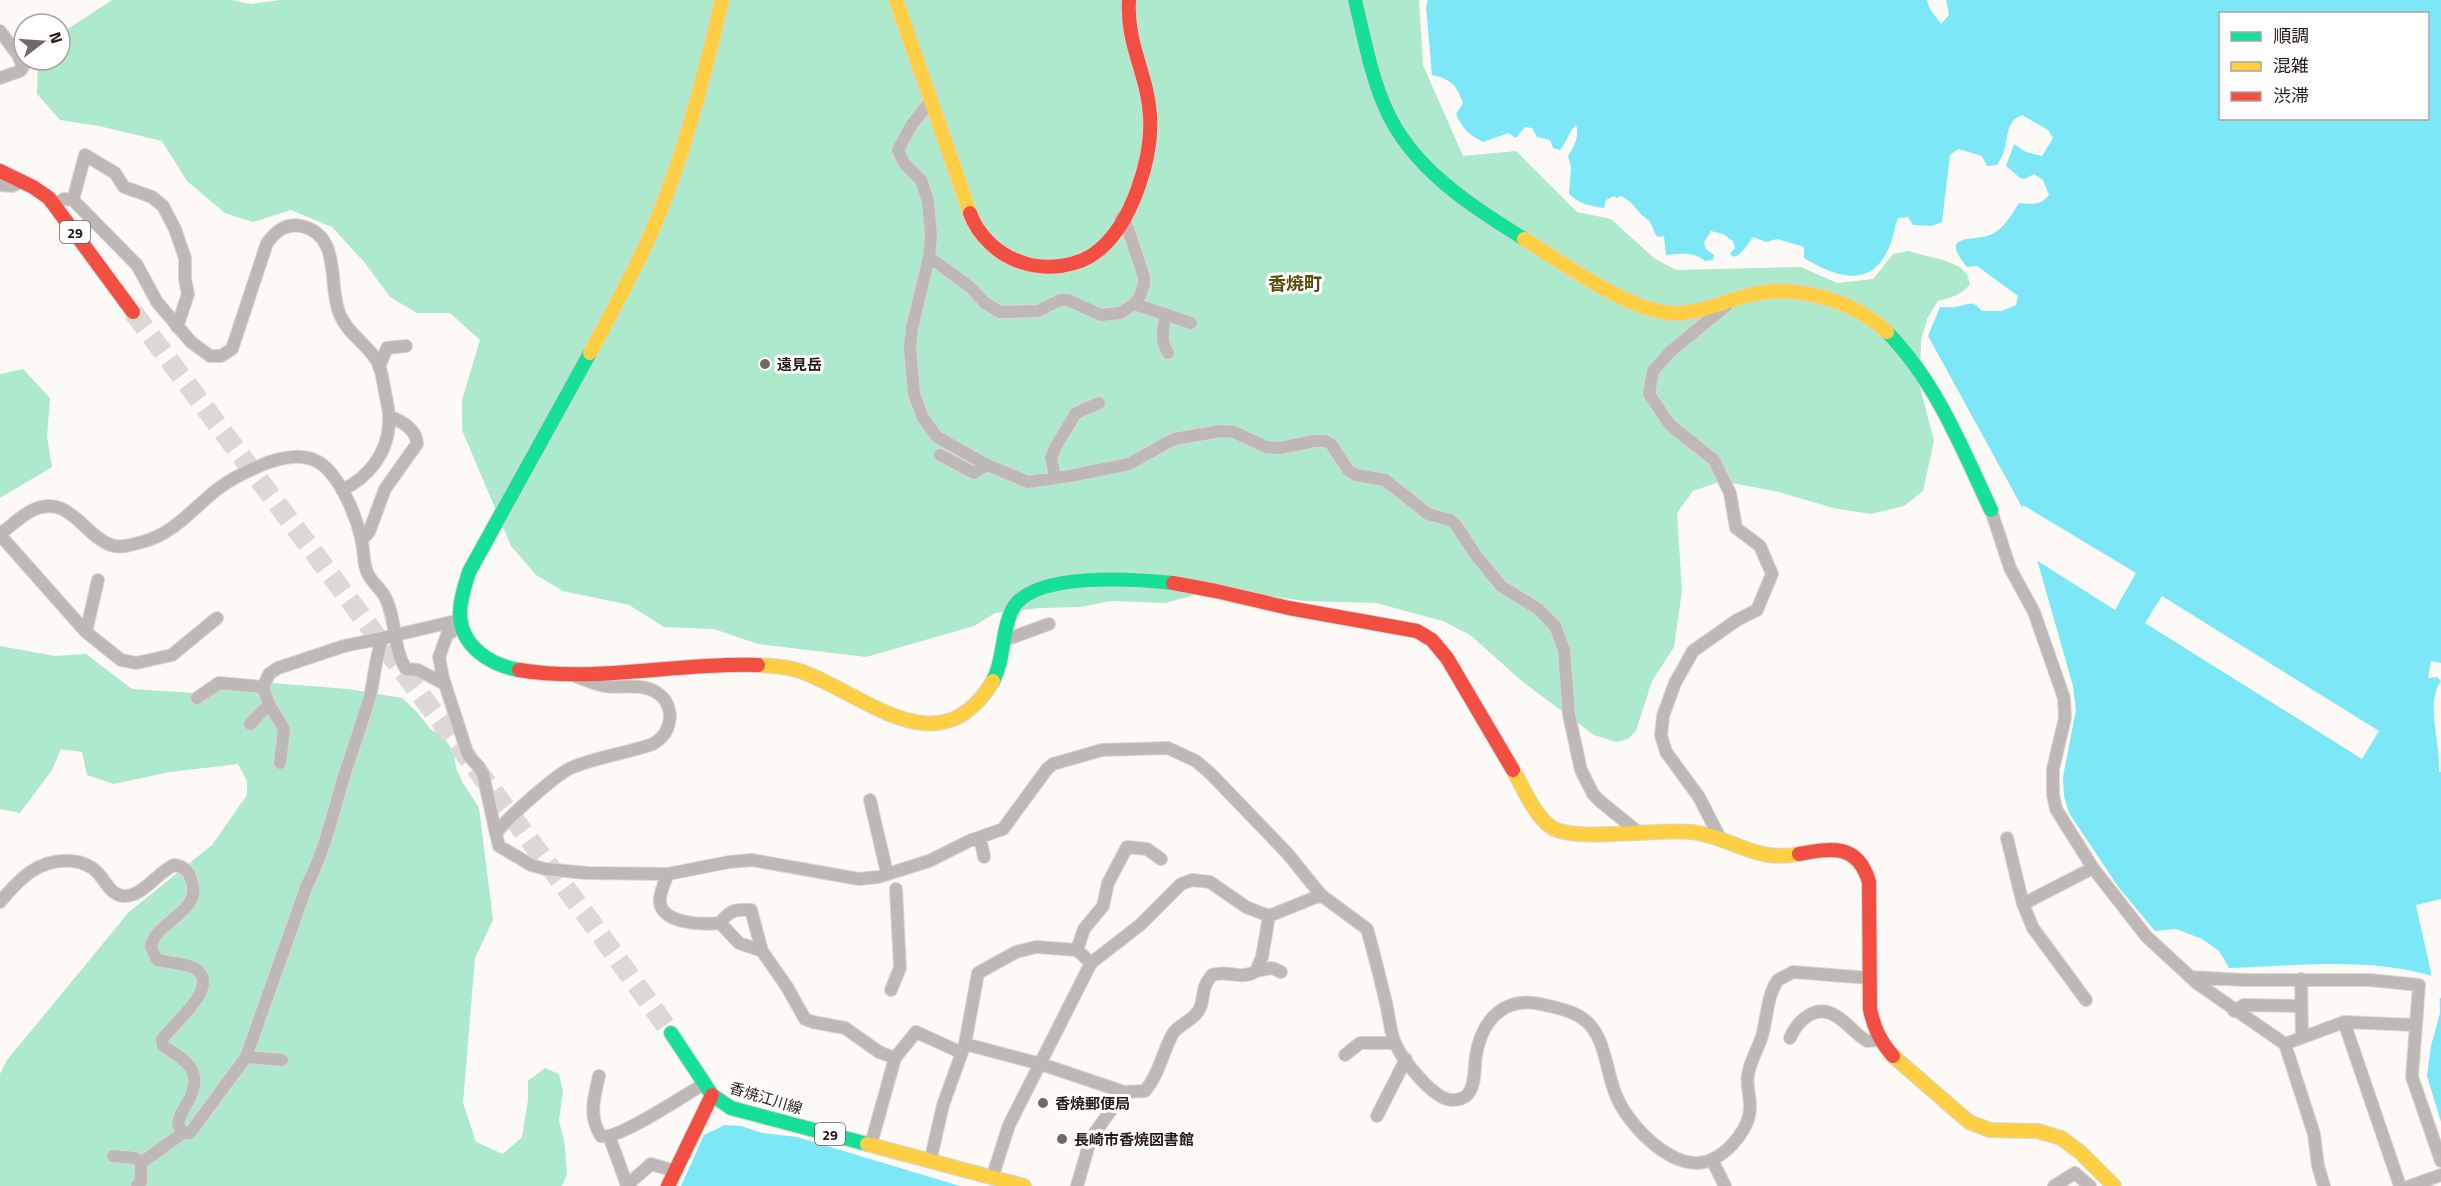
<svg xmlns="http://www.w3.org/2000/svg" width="2441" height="1186" font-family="'Titillium Web','Noto Sans JP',sans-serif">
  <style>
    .forest { fill: #ade9cb }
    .water { fill: #7ce7f7; fill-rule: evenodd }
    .pier { fill: #fcf9f6 }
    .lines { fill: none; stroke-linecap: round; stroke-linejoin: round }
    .primary-tunnel { stroke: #dcd8d4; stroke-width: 20; stroke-dasharray: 20 10; stroke-linecap: butt }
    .street-casing { stroke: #d9d6d3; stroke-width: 14 }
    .fast-casing { stroke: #d9d6d3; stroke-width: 16 }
    .slow-casing { stroke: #d9d6d3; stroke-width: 16 }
    .jam-casing { stroke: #d9d6d3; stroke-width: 16 }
    .street { stroke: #beb9b6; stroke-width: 12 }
    .fast { stroke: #16e098; stroke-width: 14 }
    .slow { stroke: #ffcf43; stroke-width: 14 }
    .jam { stroke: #f24e42; stroke-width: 14 }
    .poi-dot { fill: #726964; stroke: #fff; stroke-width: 2 }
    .labels { text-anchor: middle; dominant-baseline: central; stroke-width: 6; stroke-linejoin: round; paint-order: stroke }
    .shield { fill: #fff; stroke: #68605b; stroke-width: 1.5 }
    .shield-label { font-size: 14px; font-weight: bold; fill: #271c15 }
    .poi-label { font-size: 15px; font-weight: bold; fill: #271c15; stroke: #fff; text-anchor: start }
    .street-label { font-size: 15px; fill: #271c15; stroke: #fff }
    .quarter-label { font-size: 18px; font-weight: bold; fill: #5b4c0d; stroke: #fff }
  </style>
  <rect width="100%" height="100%" fill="#fcf9f6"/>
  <path class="forest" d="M 112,0 L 231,0 L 251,4 L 280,0 L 1419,0 L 1423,65 L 1463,156 L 1516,151 L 1577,212 L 1611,219 L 1654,258 L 1676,270 L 1801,267 L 1837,283 L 1873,279 L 1893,254 L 1908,251 L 1946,261 L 1960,267 L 1967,274 L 1970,284 C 1962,295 1950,298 1938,301 L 1927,319 L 1921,341 L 1920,387 L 1934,441 L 1923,491 L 1904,506 L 1871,514 L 1833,508 L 1779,492 L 1722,481 L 1693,491 L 1677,513 L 1682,591 L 1674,647 L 1652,681 L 1636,731 L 1628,739 L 1616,742 L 1594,735 L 1523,682 L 1470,635 L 1443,621 L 1376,603 L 1303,601 L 1243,591 L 1202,593 L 1165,603 L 1111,601 L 1080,607 L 1040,608 L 995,613 L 974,626 L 866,657 L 758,644 L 714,629 L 664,627 L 629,605 L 563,591 L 536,575 L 511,546 L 462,430 L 462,400 L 480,340 L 450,313 L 417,313 L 390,297 L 365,263 L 332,227 L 291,210 L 253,222 L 225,213 L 187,181 L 162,141 L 99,126 L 60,120 L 37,94 L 38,62 L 39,60 L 60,60 L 60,34 Z
    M 23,369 L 50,398 L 47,437 L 52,467 L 0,498 L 0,374 Z
    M 0,646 L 55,656 L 86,654 L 132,689 L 211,694 L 237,680 L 348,689 L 402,698 L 417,712 L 431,730 L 442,734 L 454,753 L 456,768 L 463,783 L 479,808 L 493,920 L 475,958 L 463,1103 L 476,1142 L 503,1154 L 522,1137 L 528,1100 L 528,1081 L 545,1068 L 559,1074 L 563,1091 L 559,1120 L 565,1146 L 567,1174 L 562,1186 L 0,1186 L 0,1074 L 7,1060 L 129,912 L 212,845 L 247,795 L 247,781 L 238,764 L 170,772 L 114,784 L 87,775 L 82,752 L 61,749 L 52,770 L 20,813 L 0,809 Z"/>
  <path class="water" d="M 1428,0 L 1927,0 L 1930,9 L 1941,24 L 1949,15 L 1946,0 L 2441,0 L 2441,663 L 2431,661 L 2428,678 L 2437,677 L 2441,681 C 2425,703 2441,744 2439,772 L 2441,772 L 2441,1122 L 2427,1076 L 2431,1046 L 2440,1013 L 2439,978 C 2372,956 2298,966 2229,968 L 2219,951 L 2202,939 L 2176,929 L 2155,931 L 2119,888 L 2069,813 L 2064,796 L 2063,777 L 2076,710 L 2073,686 L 2022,507 L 1928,336 L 1940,307 C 1946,307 1954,308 1960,306 C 1972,303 1973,301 1982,311 L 2002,311 L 2016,305 L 2018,296 L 1977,266 L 1967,267 C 1939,233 1970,242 1990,235 C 2003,230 2012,214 2019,203 C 2032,204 2040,206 2049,195 L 2043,180 L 2034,174 L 2025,179 L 2020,178 L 2006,166 L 2014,144 L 2026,152 L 2042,156 L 2053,138 L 2048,130 L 2022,115 C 2001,123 2012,145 1997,165 L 1987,166 L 1982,156 L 1958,149 L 1950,155 L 1942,222 L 1932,226 L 1913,225 L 1908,217 L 1898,218 C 1894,228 1893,240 1888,250 C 1869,290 1834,276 1804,258 L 1804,247 L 1777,239 L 1766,242 L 1753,237 C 1747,245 1743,254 1733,257 L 1730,254 L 1735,248 L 1733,241 L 1723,234 L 1711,231 L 1704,242 L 1706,249 L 1714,255 L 1713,260 L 1705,261 C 1693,251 1681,254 1666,255 L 1664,236 L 1658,237 C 1653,232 1654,229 1651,224 C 1649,219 1643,217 1640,213 C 1633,205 1631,201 1621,196 L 1617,198 L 1614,196 L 1606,200 L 1604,208 C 1590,206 1580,204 1569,194 L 1571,167 L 1568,156 C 1574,147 1580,135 1576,125 C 1568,132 1567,142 1560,150 L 1553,148 L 1550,140 L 1537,137 L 1532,128 L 1525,127 L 1516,138 L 1508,133 L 1483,142 C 1469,135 1462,128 1456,114 L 1463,103 C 1456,84 1452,80 1432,75 L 1426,7 ZM 2220,14 L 2428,14 L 2428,118 L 2220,118 Z
    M 725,1125 L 741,1126 L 762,1133 L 797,1137 L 960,1186 L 681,1186 L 704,1135 Z"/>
  <path class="pier" d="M 2023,505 L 2136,573 L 2115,610 L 2033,558 L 2021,515 Z
    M 2162,596 L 2379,731 L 2362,759 L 2145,623 Z
    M 2441,899 L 2441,998 L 2437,999 L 2436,981 L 2428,978 L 2432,977 L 2416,905 Z"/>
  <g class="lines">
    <path class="primary-tunnel" d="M 133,312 L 589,919 L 671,1033"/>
    <g class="street-casing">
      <path id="street" d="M 0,31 L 18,55 L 23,67 L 20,71 L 0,78
        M 931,101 L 912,124 L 898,150 L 904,163 L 921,180 L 928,201 L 931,236 L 929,257 L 912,328 L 910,348 L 914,394 L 923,418 L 937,437 L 987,465 L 1028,482 L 1070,476 L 1129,464 L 1174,439 L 1221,431 L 1234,432 L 1266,447 L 1280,448 L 1314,441 L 1325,441 L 1331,444 L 1348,470 L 1356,475 L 1385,480 L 1428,514 L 1450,520 L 1456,525 L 1475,554 L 1501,586 L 1538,609 L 1555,626 L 1564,650 L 1569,715 L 1581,770 L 1593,794 L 1601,802 L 1638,832
        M 0,185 L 12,186 L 22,182
        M 73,200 L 85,155 L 115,173 L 124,187 L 152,197 L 163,206 L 175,229 L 185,258 L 185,279 L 188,294 L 177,327
        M 55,205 L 64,199 L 73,200 L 137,265 L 157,302 L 191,342 L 210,356 L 221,356 L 232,349 L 267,243 C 276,231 286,223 301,226 C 343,235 327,286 340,315 C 348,334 367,344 377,361 C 382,370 383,382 385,392 C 387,402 390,413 389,423 C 388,453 368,478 342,490
        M 929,257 L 970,287 L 985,303 L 1000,312 L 1038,311 L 1060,300 L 1068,300 L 1101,315 L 1120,313 L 1134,304 L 1140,296 L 1144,284 L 1144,277 L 1128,229 L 1121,218
        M 1134,304 L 1191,323
        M 1166,314 C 1163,328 1160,341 1168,353
        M 379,367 L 387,348 L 406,346
        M 940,455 L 974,473 L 987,465
        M 1055,478 L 1051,457 L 1056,446 L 1076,413 L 1099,403
        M 1991,510 L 2010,568 L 2034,612 L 2064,698 L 2065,718 L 2053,769 L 2053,795 L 2056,809 L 2093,868 L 2146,936 L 2198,984 L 2285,1044 L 2314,1134 L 2318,1166 L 2324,1186
        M 0,534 C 11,526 22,515 33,510 C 69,493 84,536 111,545 C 120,549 133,544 142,542 C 174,534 194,507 219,488 C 230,480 243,473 255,468 C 272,460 293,453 312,459 C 337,467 356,515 361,538 C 364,548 363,559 366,569 C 369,580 378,586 384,595 C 397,618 392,647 406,669 L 418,670 L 445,684
        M 0,535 L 86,632 L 98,580
        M 362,540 L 369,532 L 385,489 L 417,444 C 417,429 401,421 389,416
        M 462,625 L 447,635 L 439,657 L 443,678 L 468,755 L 479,767 L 483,774 L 496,834
        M 86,632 L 121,660 L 136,663 L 172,655 L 217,618
        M 1005,640 L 1049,624
        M 577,677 C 585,680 595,684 604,686 C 625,689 649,680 665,700 C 668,705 670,711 670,718 C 668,731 664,737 653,744 C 627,753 598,757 573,767 C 559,772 504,820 496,834 L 499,846 L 531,865 L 545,869 L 587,873 L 668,874 L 729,862 L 752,860 L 859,879 L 878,877 L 929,861 L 969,841 L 1003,829 L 1047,769 L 1053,764 L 1102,750 L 1168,748 L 1196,761 L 1211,774 L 1287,853 L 1321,895 L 1367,929 C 1374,953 1380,978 1386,1003 C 1389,1016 1390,1031 1395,1043 C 1402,1059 1432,1098 1451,1100 C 1457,1100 1464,1099 1468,1094 C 1476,1084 1474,1067 1476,1055 C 1483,1017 1506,995 1545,1005 C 1561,1009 1574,1011 1586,1021 C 1607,1039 1606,1076 1618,1100 C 1632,1129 1678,1177 1713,1159 C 1730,1151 1751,1127 1750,1106 C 1750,1095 1746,1085 1748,1075 C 1750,1061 1758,1049 1762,1036 C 1767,1019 1767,995 1778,980 L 1793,972 L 1869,978
        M 263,687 L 269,704 L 284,729 L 280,763
        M 197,698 L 219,683 L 263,687 L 269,674 L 278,668 L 344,646 L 383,638
        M 250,724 L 269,704
        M 870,800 L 887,873
        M 980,838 L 984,857
        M 2007,838 L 2023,904
        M 1721,840 L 1699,797 L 1666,752 L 1661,735 L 1663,716 L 1675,683 L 1693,651 L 1737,620 L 1757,610 L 1772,574 L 1760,546 L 1736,528 L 1730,493 L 1714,460 L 1670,425 L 1649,394 L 1653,371 L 1671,351 L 1727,305
        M 668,874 C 665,881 661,890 660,898 C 657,924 702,925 720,923 L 739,943 L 762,951 L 787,987 L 805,1019 L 813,1022 L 845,1028 L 879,1052 L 895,1058 L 871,1144
        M 0,902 C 19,879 39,858 72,861 C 81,862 91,866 97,872 C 105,880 111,896 124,896 C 142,897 158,872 174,865 C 183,866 188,870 191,879 C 205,912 154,921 151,947 L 157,960 C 168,962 179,963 189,966 C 229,980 172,1025 162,1039 L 163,1046 C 185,1060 203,1069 190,1098 C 185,1107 179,1115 178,1124 L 183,1133 L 190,1133 L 246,1057 L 307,885 C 325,850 333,813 344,776 C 353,749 362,723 370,696 C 375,676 375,656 383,638 L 460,620
        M 720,923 C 730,910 736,909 751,910 L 762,951
        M 1077,950 L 1084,929 L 1103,906 L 1108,883 L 1127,847 L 1147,849 L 1161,859
        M 1256,971 L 1272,968 L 1281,972
        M 2190,977 L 2244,980 L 2370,980 L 2419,985 L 2412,1077 L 2441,1161
        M 2301,979 L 2302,1037
        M 891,990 L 900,968 L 896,889
        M 2086,1000 L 2033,928 L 2023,904 L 2093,868
        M 2234,1011 L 2244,1005 L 2300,1006
        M 2344,1022 L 2400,1186
        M 1790,1038 C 1798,1020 1816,1003 1836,1016 C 1848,1023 1855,1034 1867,1041 L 1880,1040
        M 965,1044 L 1041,1064 L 1124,1092 L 1091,1138 L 1077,1186
        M 2285,1044 L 2344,1022 L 2415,1025
        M 1345,1055 L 1360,1043 L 1395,1043
        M 246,1057 L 282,1060
        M 895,1058 L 916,1032 L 960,1052
        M 599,1076 C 594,1098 588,1116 601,1136 C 617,1141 686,1094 704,1084
        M 1124,1092 L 1145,1091 C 1159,1074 1162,1054 1172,1035 C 1178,1024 1193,1021 1199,1010 C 1206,997 1199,990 1212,975 C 1227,969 1242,981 1256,971 L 1262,957 L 1269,916
        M 1377,1116 L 1406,1059
        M 609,1136 L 627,1185
        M 113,1156 L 135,1158 L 141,1163
        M 1712,1160 L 1725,1186
        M 930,1162 L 943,1105 L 965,1044 L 978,973 L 1016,952 L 1036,947 L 1077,950 L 1091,963
        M 141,1163 L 183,1133
        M 992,1178 L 1009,1125 L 1091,963 L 1140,925 L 1181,884 L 1192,880 L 1210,882 L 1246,907 L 1269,916 L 1321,895
        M 137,1186 L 141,1182 L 141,1163
        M 626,1186 L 651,1164 L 675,1171
        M 2054,1186 L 2075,1173 L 2090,1186
        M 2410,1186 L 2441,1175"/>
    </g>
    <g class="fast-casing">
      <path id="fast" d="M 1355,0 C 1364,36 1370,73 1385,107 C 1411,168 1470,205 1524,239
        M 1887,332 C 1936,382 1962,448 1991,510
        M 519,670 C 490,665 460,646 460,613 C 460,599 465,585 469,572 L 590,353
        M 993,681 C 1005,658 1001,632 1012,610 C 1031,571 1135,579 1173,583
        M 671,1033 L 712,1095 L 731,1108 L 867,1144"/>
    </g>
    <g class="slow-casing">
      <path id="slow" d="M 896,0 L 970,213
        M 1524,239 C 1561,262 1628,310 1670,313 C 1697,315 1721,302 1746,296 C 1794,283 1851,299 1887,332
        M 590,353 C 619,299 650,243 670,185 C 692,124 708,62 722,0
        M 758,665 C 775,666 792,667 808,674 C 871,700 942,767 993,681
        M 1513,770 C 1523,787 1534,815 1551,827 C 1575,843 1659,828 1692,832 C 1732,837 1755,863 1799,854
        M 1893,1056 L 1969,1122 L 1990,1130 L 2038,1131 L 2061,1138 L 2080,1152 L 2114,1186
        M 867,1144 L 1024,1186"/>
    </g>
    <g class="jam-casing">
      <path id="jam" d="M 0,171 L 33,187 L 49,198 L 133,312
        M 970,213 C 978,236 999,255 1021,262 C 1046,271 1079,267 1099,250 C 1132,223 1153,157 1150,116 C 1148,75 1126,44 1129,0
        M 1173,583 L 1216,591 L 1289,608 L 1417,631 L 1432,640 L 1447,658 L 1513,770
        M 519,670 C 597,683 679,662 758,665
        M 1799,854 C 1831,848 1858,843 1869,882 L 1870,1009 C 1874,1028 1880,1041 1893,1056
        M 668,1186 L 712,1095"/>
    </g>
    <use href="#street" class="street"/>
    <use href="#fast" class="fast"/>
    <use href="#slow" class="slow"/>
    <use href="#jam" class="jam"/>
  </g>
  <g class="poi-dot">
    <circle cx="765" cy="364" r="6"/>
    <circle cx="1043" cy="1103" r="6"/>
    <circle cx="1062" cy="1139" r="6"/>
  </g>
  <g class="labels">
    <g class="shield">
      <rect x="60" y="221" width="30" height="22" rx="4.5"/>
      <rect x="815" y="1123" width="30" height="22" rx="4.5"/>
    </g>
    <g class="shield-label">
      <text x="75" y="232">29</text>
      <text x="830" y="1134">29</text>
    </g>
    <g class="poi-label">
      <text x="777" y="364">遠見岳</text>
      <text x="1055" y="1103">香焼郵便局</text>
      <text x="1074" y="1139">長崎市香焼図書館</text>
    </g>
    <g class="street-label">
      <text transform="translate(766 1098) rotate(17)">香焼江川線</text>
    </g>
    <g class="quarter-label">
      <text x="1295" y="283">香焼町</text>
    </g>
  </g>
  <rect x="2219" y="12" width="210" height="108" fill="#ffffff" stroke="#a9a4a1" stroke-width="1.5"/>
  <rect x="2231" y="32" width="30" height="9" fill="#16e098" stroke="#a9a4a1" stroke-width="1.5"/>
  <text x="2273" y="42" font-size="18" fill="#271c15">順調</text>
  <rect x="2231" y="62" width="30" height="9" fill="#ffcf43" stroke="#a9a4a1" stroke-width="1.5"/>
  <text x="2273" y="72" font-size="18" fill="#271c15">混雑</text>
  <rect x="2231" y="92" width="30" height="9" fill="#f24e42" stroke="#a9a4a1" stroke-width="1.5"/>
  <text x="2273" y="102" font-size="18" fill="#271c15">渋滞</text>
  <g transform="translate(42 42) rotate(73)"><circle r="28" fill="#ffffff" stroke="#a9a4a1" stroke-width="1.5"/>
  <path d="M0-4.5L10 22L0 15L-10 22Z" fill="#726964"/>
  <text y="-9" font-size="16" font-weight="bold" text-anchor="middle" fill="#271c15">N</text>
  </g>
</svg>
